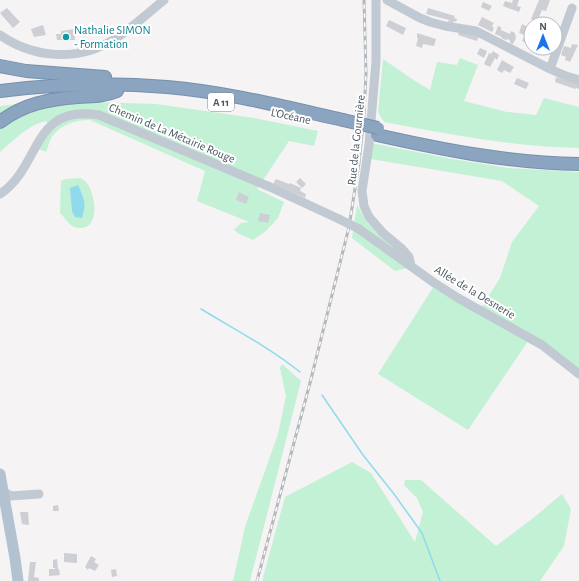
<svg xmlns="http://www.w3.org/2000/svg" width="579" height="581" font-family="'Alegreya Sans',sans-serif">
  <style>
    .green { fill: #c3f1d5 }
    .water { fill: #90daee }
    .lines { fill: none; stroke-linecap: round; stroke-linejoin: round }
    .stream { stroke: #90daee; stroke-width: 1.5 }
    .building { fill: #cdcfd5 }
    .highway-casing { stroke: #7690ad; stroke-width: 14 }
    .minor { stroke: #c1cad2; stroke-width: 9 }
    .major { stroke: #b3c2d1; stroke-width: 11 }
    .highway { stroke: #8ba5c1; stroke-width: 12 }
    .rail-casing { stroke: #b5b8bd; stroke-width: 3 }
    .rail { stroke: #fff; stroke-width: 1.5; stroke-dasharray: 4.5; stroke-linecap: butt }
    .highway-bridge-casing { stroke: #7690ad; stroke-width: 14; stroke-linecap: butt }
    .minor-bridge { stroke: #c1cad2; stroke-width: 9 }
    .highway-bridge { stroke: #8ba5c1; stroke-width: 12 }
    .culture-dot { fill: #0f9aa8; stroke: #fff; stroke-width: 1.5 }
    .labels { text-anchor: middle; dominant-baseline: central; stroke-width: 4; stroke-linejoin: round; paint-order: stroke }
    .shield { fill: #fff; stroke: #808990; stroke-width: 1 }
    .shield-label { font-size: 11px; font-weight: bold; fill: #4a5661 }
    .culture-label { font-size: 12px; fill: #0d838f; stroke: #fff; text-anchor: start }
    .street-label { font-size: 12px; fill: #4a5661; stroke: #fff }
  </style>
  <rect width="100%" height="100%" fill="#f5f3f3"/>
  <path class="green" d="M 460,58 L 478,65 L 464,101 L 507,112 L 536,115 L 544,98 L 579,107 L 579,148 C 512,147 449,134 384,122 L 378,112 L 383,59 L 412,79 L 430,90 L 437,62 L 457,65 Z
    M 91,102 L 156,104 L 254,118 L 318,131 L 314,146 L 289,141 L 257,189 L 284,202 L 278,218 L 266,231 L 253,240 L 239,234 L 234,230 L 241,223 L 249,222 L 197,201 L 205,171 L 90,120 C 75,120 61,124 52,137 C 49,141 48,147 46,152 L 39,149 L 51,130 L 46,121 C 28,125 14,140 0,152 L 0,106 L 16,104 L 26,113 C 47,104 69,103 91,102 Z
    M 371,143 L 452,159 L 508,168 L 579,172 L 579,377 L 552,355 L 528,341 L 468,430 L 378,374 L 434,286 L 478,313 L 500,278 L 512,242 L 539,206 L 502,181 L 371,159 Z
    M 80,178 C 81,178 85,181 86,182 C 95,192 101,227 81,228 C 79,228 75,228 72,226 C 68,223 64,217 60,213 L 61,181 L 65,179 Z
    M 357,205 L 366,221 L 380,236 L 394,247 L 408,268 L 395,271 L 352,238 Z
    M 282,364 L 301,381 L 250,581 L 233,581 L 245,527 L 278,434 L 286,396 L 280,368 Z
    M 352,462 L 371,473 L 415,542 L 423,512 L 417,498 L 404,485 L 405,480 L 421,480 L 496,546 L 532,519 L 562,494 L 571,509 L 564,546 L 540,581 L 262,581 L 285,497 Z"/>
  <path class="water" d="M 78,185 C 84,199 87,203 82,218 L 75,217 L 72,211 L 70,188 Z"/>
  <g class="lines">
    <path class="stream" d="M 201,309 C 234,329 270,348 300,372
      M 322,395 L 363,455 L 394,494 L 422,533 L 440,581"/>
  </g>
  <path class="building" d="M 513,0 L 519,0 L 517,6 L 521,7 L 519,12 L 503,6 L 505,1 L 512,3 Z
    M 539,0 L 550,0 L 546,11 L 542,10 L 537,22 L 531,19 Z
    M 483,2 L 492,6 L 489,11 L 481,7 Z
    M 7,8 L 20,22 L 13,28 L 0,13 Z
    M 428,8 L 455,16 L 454,18 L 457,19 L 456,22 L 454,21 L 453,23 L 448,22 L 449,20 L 426,14 Z
    M 482,17 L 494,23 L 492,26 L 494,28 L 492,32 L 478,25 Z
    M 389,20 L 406,28 L 403,35 L 386,26 Z
    M 522,24 L 531,29 L 530,44 L 522,41 L 525,35 L 519,33 Z
    M 43,25 L 46,35 L 34,37 L 31,29 Z
    M 498,26 L 501,27 L 501,30 L 510,34 L 511,31 L 515,33 L 516,38 L 513,44 L 510,43 L 510,40 L 507,39 L 506,40 L 501,38 L 502,37 L 495,34 Z
    M 74,29 L 75,40 L 57,40 L 56,34 L 61,34 L 61,31 Z
    M 460,30 L 479,36 L 477,41 L 458,35 Z
    M 417,33 L 436,39 L 434,46 L 423,44 L 422,48 L 416,46 L 418,38 L 417,38 Z
    M 572,44 L 578,45 L 570,62 L 565,60 L 566,57 L 561,55 L 564,46 L 571,48 Z
    M 480,48 L 487,51 L 484,58 L 477,54 Z
    M 493,51 L 499,55 L 497,60 L 495,58 L 490,67 L 484,64 L 489,53 L 491,54 Z
    M 502,60 L 514,67 L 510,73 L 504,70 L 502,73 L 497,70 Z
    M 556,77 L 565,80 L 579,81 L 579,89 L 576,88 L 575,89 L 555,82 Z
    M 517,78 L 529,83 L 526,89 L 514,84 Z
    M 300,178 L 306,184 L 302,188 L 296,182 Z
    M 276,179 L 289,184 L 290,183 L 301,188 L 300,191 L 306,194 L 305,198 L 273,184 Z
    M 239,192 L 249,197 L 246,204 L 236,200 Z
    M 260,213 L 270,215 L 268,223 L 258,221 Z
    M 58,505 L 59,511 L 53,511 L 53,506 Z
    M 20,512 L 28,512 L 29,525 L 22,524 Z
    M 64,553 L 77,554 L 77,563 L 64,562 Z
    M 91,556 L 96,559 L 94,562 L 99,565 L 95,571 L 89,568 L 88,570 L 85,567 Z
    M 57,559 L 58,569 L 59,569 L 60,575 L 49,576 L 49,569 L 55,569 L 55,568 L 53,568 L 53,560 Z
    M 30,562 L 36,562 L 34,577 L 39,578 L 39,581 L 28,581 Z
    M 116,569 L 117,576 L 112,577 L 111,570 Z"/>
  <g class="lines">
    <g class="highway-casing">
      <path id="highway" d="M 0,66 L 26,71 L 105,77
        M 0,91 C 55,84 111,82 167,87 C 226,92 285,107 343,120
        M 0,122 C 23,104 49,99 78,97 C 93,96 102,97 117,91
        M 377,135 C 444,150 510,163 579,164"/>
    </g>
    <path class="minor" d="M 376,0 L 376,61 L 369,145 L 362,191 L 364,206 L 369,217 L 383,233 L 402,249 L 409,257 L 411,266
      M 387,0 L 420,18 L 430,22 L 445,26 L 476,31 L 550,69 L 566,76 L 579,80
      M 0,35 C 33,58 78,62 113,40 C 131,29 148,13 164,0
      M 550,69 L 572,8
      M 0,194 C 42,166 31,104 99,115 L 270,187 L 339,219
      M 359,229 L 433,282 L 458,298 L 542,345 L 579,374
      M 0,490 L 11,496 L 39,494"/>
    <path class="major" d="M 0,474 L 15,558 L 18,581"/>
    <use href="#highway" class="highway"/>
    <g class="rail-casing">
      <path id="rail" d="M 257,581 L 310,383 L 349,227 L 359,163 L 364,115 L 366,73 L 364,0"/>
    </g>
    <use href="#rail" class="rail"/>
    <g class="highway-bridge-casing">
      <path id="highway-bridge" d="M 343,120 L 378,128"/>
    </g>
    <path class="minor-bridge" d="M 339,219 L 359,229"/>
    <use href="#highway-bridge" class="highway-bridge"/>
  </g>
  <circle class="culture-dot" cx="66" cy="37" r="4"/>
  <g class="labels">
    <rect class="shield" x="208" y="93" width="26" height="18" rx="3"/>
    <g class="shield-label">
      <text x="221" y="102">A 11</text>
    </g>
    <g class="culture-label">
      <text x="74" y="30">Nathalie SIMON<tspan x="74" dy="14">- Formation</tspan></text>
    </g>
    <g class="street-label">
      <text transform="translate(291 116) rotate(12)">L’Océane</text>
      <text transform="translate(172 133) rotate(23)">Chemin de La Métairie Rouge</text>
      <text transform="translate(356 140) rotate(-84)">Rue de la Gournière</text>
      <text transform="translate(475 292) rotate(31)">Allée de la Desnerie</text>
    </g>
  </g>
  <g transform="translate(543 36)"><circle r="19" fill="#ffffff" stroke="#b7bbc0"/>
  <path d="M0-3L7 15L0 10L-7 15Z" fill="#1a73e8"/>
  <text y="-6" font-size="11" font-weight="bold" text-anchor="middle" fill="#4a5661">N</text>
  </g>
</svg>
